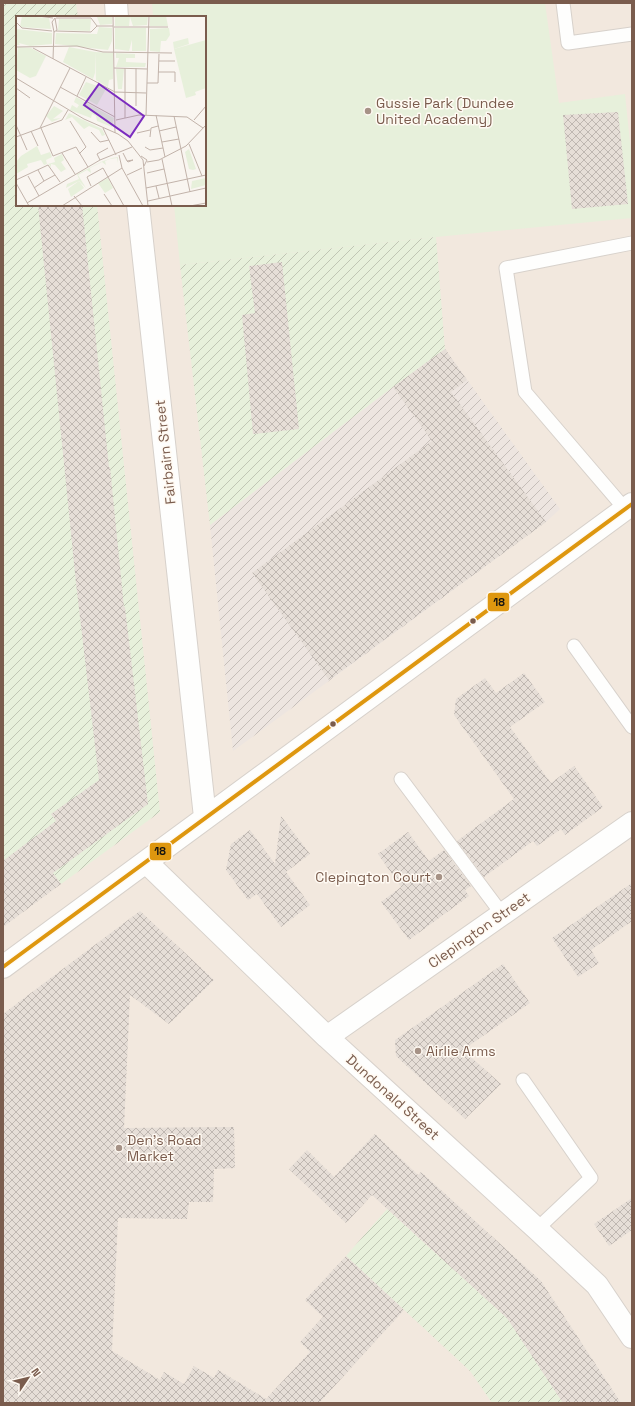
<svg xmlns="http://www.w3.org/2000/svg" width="635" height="1406" font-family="'Space Grotesk',sans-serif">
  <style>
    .residential { fill: #f2e8de; fill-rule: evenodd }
    .industrial { fill: url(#industrial-furrows) }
    .park { fill: #e7f0db }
    .garden { fill: url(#garden-furrows) }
    .building { fill: url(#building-cross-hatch) }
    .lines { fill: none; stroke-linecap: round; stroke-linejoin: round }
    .lane-casing { stroke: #d7d1cb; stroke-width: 15 }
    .street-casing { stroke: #d7d1cb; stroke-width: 24 }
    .lane { stroke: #fefefd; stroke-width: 13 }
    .street { stroke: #fefefd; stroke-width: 22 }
    .bus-1-casing { stroke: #fffaf3; stroke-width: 7 }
    .bus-1 { stroke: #de970f; stroke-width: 4 }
    .poi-dot { fill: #a69286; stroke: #fffaf3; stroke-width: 1.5 }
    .bus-dot { fill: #7a5c4d; stroke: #fffaf3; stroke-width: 1.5 }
    .labels { text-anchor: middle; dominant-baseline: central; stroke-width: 3; stroke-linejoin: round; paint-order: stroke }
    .poi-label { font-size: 14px; fill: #7a5c4d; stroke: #fffaf3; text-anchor: start }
    .street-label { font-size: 14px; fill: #7a5c4d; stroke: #fffaf3 }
    .inset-road { fill: none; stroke: #c2b3aa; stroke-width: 1 }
    .view { fill: #7b2cbf; fill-opacity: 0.15; stroke: #7b2cbf; stroke-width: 2 }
    .inset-edge { fill: none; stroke: #7a5c4d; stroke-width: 2 }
    .line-badge { stroke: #fffaf3; stroke-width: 1.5 }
    .pale-badge-label { font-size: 11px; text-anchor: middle; font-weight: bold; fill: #111 }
  </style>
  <defs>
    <pattern id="industrial-furrows" width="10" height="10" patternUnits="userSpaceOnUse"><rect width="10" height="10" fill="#ede5e0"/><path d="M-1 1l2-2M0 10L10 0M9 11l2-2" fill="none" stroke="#c5bdb8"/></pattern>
    <pattern id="garden-furrows" width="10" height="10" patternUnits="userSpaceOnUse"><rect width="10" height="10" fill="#e7f0db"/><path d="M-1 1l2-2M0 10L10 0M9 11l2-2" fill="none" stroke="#c0c6b4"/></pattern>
    <pattern id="building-cross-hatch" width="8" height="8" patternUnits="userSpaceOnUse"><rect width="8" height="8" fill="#e6ded7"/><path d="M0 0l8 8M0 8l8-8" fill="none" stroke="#bfb7b1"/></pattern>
  </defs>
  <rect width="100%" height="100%" fill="#f9f5f0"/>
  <path class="residential" d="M 3,3 L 632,3 L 632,1403 L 3,1403 ZM 17,17 L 205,17 L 205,205 L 17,205 Z"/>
  <path class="industrial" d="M 445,349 L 560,509 L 546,522 L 233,751 L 210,525 L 393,387 Z"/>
  <path class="park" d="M 152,3 L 545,3 L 559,103 L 625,94 L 632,162 L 632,218 L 436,237 L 180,265 L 174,205 L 205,205 L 205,17 L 153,17 Z"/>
  <path class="garden" d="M 3,3 L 76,3 L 78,17 L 17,17 L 17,205 L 97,205 L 160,812 L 61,884 L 29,842 L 3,861 Z
    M 436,237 L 445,349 L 393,387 L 210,525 L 180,265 Z
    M 387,1209 L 507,1318 L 563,1403 L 492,1403 L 470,1371 L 346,1256 Z"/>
  <path class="building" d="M 618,112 L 628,204 L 572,209 L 563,115 Z
    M 38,205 L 82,205 L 109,467 L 110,467 L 124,607 L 125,607 L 148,804 L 53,873 L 61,884 L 3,927 L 3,861 L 56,821 L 51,814 L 99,780 L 76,583 Z
    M 282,262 L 299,429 L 253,434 L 242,315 L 255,313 L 249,266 Z
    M 445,349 L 467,380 L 451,392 L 546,522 L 329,680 L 252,573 L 432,441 L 393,387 Z
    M 524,673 L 545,702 L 510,727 L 551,783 L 574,766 L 603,807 L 565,835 L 561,829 L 537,846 L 533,841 L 484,877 L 457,841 L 514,799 L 454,715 L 456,699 L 485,678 L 496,693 Z
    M 281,816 L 310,854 L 286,872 L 310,905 L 281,927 L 257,894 L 248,900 L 226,870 L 231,844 L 250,830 L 275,864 Z
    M 408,832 L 429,861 L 444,850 L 471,886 L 465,890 L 469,896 L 409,940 L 381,902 L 401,887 L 378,854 Z
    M 632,883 L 632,921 L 591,950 L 599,963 L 578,977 L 552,938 Z
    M 140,911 L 214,980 L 169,1024 L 130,995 L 124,1128 L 234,1127 L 235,1168 L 214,1169 L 213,1202 L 189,1202 L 187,1219 L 118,1218 L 112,1351 L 160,1380 L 164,1372 L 184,1384 L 194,1366 L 214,1378 L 218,1370 L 266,1399 L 310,1352 L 300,1342 L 323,1317 L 305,1300 L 346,1256 L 404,1310 L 319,1403 L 3,1403 L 3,1014 Z
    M 503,964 L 530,1003 L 463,1050 L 501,1084 L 465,1119 L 396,1056 L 395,1040 Z
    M 375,1134 L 418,1175 L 421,1172 L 541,1281 L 621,1403 L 563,1403 L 507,1318 L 372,1195 L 346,1223 L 289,1169 L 307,1150 L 334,1177 Z
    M 632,1198 L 632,1230 L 609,1246 L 594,1224 Z"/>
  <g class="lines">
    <g class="lane-casing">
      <path id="lane" d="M 563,3 L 568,43 L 632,34
        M 625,509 L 525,392 L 506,268 L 632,243
        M 574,646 L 632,727
        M 401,779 L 502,914
        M 523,1080 L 591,1178 L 537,1229"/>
    </g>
    <g class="street-casing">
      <path id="street" d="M 116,3 L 117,17
        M 138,205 L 205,817
        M 146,862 L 327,1037 L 537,1229 L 597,1285 L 632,1337
        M 3,967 L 632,504
        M 327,1037 L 632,823"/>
    </g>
    <use href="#lane" class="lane"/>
    <use href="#street" class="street"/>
    <g class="bus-1-casing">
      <path id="bus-1" d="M 3,967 L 632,504"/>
    </g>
    <use href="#bus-1" class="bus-1"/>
  </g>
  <g class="poi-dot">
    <circle cx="368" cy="111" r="4"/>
    <circle cx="439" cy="877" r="4"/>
    <circle cx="418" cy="1051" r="4"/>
    <circle cx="119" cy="1148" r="4"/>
  </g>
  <g class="bus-dot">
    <circle cx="473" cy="621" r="3.5"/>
    <circle cx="333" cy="724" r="3.5"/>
  </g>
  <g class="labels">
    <g class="poi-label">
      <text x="376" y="103">Gussie Park (Dundee<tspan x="376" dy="16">United Academy)</tspan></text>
      <text x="431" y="877" text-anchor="end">Clepington Court</text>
      <text x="426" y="1051">Airlie Arms</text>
      <text x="127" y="1140">Den's Road<tspan x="127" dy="16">Market</tspan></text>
    </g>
    <g class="street-label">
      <text transform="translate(165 452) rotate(-96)">Fairbairn Street</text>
      <text transform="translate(479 930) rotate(-35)">Clepington Street</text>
      <text transform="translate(393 1097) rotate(42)">Dundonald Street</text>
    </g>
  </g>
  <g transform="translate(16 16)">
    <rect width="190" height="190" fill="#f9f5f0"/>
    <path d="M 172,22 L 173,28 L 158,33 L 157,26 ZM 102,141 L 102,147 L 101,142 L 94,143 L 89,145 L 90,149 L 86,146 L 74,152 L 75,157 L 71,154 L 62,159 L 70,172 L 63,165 L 50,172 L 51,168 L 63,163 L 61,158 L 87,145 L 96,142 Z" fill="#e7f0db"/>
    <path d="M 53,97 L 86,113 L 89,119 L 86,120 L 83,114 L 73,110 L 68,113 L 56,101 L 49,104 Z" fill="#e7f0db"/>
    <path d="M 190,24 L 190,72 L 179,76 L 180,79 L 170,82 L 158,33 ZM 2,31 L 15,32 L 30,40 L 20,60 L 14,62 L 0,54 ZM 53,31 L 79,36 L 79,57 L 77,63 L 47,46 ZM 70,66 L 90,73 L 81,89 L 63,79 ZM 21,130 L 25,139 L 34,136 L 36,141 L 30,144 L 31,148 L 28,149 L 25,144 L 11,148 L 12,151 L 0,158 L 0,146 L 5,140 ZM 92,162 L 97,172 L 89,177 L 82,167 ZM 63,165 L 68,172 L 55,181 L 52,173 Z" fill="#e7f0db"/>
    <path d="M 6,0 L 33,2 L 35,13 L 4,11 ZM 43,0 L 96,0 L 96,8 L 84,9 L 81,1 ZM 99,0 L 132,0 L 131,9 L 117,10 L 114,1 L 113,10 L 99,10 ZM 134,0 L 150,0 L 152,10 L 134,10 ZM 43,3 L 75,3 L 74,15 L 42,14 ZM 83,11 L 96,12 L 96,25 L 92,34 L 39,28 L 40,17 L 81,18 ZM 130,12 L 130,35 L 116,35 L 116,24 L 113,35 L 99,33 L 99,12 ZM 153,12 L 154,19 L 150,25 L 145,25 L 144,36 L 134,35 L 134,13 ZM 0,13 L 36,17 L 36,28 L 14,30 L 3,27 L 4,29 L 0,29 ZM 79,36 L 97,37 L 97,63 L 93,64 L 92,71 L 80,64 ZM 100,37 L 119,38 L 119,42 L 110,42 L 110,51 L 100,51 L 103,42 L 100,42 ZM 110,46 L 130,47 L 129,51 L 110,51 ZM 100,53 L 108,53 L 106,73 L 102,73 ZM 60,81 L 98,102 L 96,111 L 81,105 L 80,100 L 76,98 L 75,102 L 54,94 L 56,89 L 61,92 L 63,89 L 58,86 ZM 38,90 L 47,95 L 37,103 L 45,102 L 36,106 L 30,100 ZM 173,133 L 180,153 L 177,154 L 173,153 L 169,136 ZM 46,138 L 48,144 L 45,146 L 52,156 L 50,153 L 45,156 L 39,149 L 35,148 L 35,151 L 32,148 L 39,146 L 38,142 ZM 190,162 L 190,169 L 175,173 L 176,165 Z" fill="#e7f0db"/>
    <path class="inset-road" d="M 22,0 L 37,2M 97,0 L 99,117M 40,2 L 75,2 L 81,10M 0,6 L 6,12 L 36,15M 81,10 L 97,10M 98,11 L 152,11M 40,15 L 75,16 L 81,10M 0,31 L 61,30 L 87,36 L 156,37M 17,32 L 99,76 L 130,77M 37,43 L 38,16 L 41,14 L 39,2 L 36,6 L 38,16M 143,45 L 159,45M 98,52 L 131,53M 120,52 L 120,90M 142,56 L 159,56 L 159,66M 0,62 L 68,103 L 102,118 L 112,125 L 127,144 L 132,190M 131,67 L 142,67 L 143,38M 44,71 L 99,101M 0,72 L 14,82M 61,80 L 70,61M 130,99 L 133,0M 140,99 L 149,141M 158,100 L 174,176M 109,102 L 109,52M 100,104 L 123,99 L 171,101 L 187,112M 178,104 L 190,90M 54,105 L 70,131 L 63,138M 0,109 L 11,134M 24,112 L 54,52M 25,112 L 37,140 L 60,131 L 72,151M 87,112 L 100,139M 15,115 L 22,130M 143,115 L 160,111M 75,116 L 84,126 L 93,124M 121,117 L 134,114M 0,121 L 46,104 L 52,94M 134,121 L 135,112 L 142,110M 146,126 L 163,123M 173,128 L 186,160M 129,131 L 134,134 L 147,132M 46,137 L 59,158M 107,137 L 111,145 L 112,146 L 117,144 L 111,145M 103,139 L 106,152 L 127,190M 125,140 L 131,144 L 128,150M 146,143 L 156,190M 84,144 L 81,138 L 92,132M 131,146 L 143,144 L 170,130 L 190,109M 131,157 L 148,153M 111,159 L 126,152M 12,160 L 23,180M 0,164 L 32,149 L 44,166M 28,165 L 39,159M 0,167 L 13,190M 75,170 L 71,161 L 87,152 L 108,190M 140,170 L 143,182M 18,172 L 28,165 L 22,154M 130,172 L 190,159M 88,178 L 96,190M 58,180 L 66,190M 132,185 L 190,172M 11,187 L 84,144 L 116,131M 46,190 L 106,152M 174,190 L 190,187"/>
    <path class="view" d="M 83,68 L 128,100 L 114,121 L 68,89 Z"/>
    <rect width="190" height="190" class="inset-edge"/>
  </g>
  <g class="line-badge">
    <rect x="487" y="592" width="23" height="20" rx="4" fill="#de970f"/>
    <rect x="149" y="842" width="23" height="19" rx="4" fill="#de970f"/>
  </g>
  <g class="pale-badge-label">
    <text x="499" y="606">18</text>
    <text x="160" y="855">18</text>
  </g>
  <rect width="635" height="1406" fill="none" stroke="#7a5c4d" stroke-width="8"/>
  <g transform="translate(28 1378) rotate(55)" stroke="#fffaf3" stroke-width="3" paint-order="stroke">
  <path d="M0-3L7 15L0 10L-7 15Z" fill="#7a5c4d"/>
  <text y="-6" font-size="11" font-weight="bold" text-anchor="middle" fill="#7a5c4d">N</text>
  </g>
</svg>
